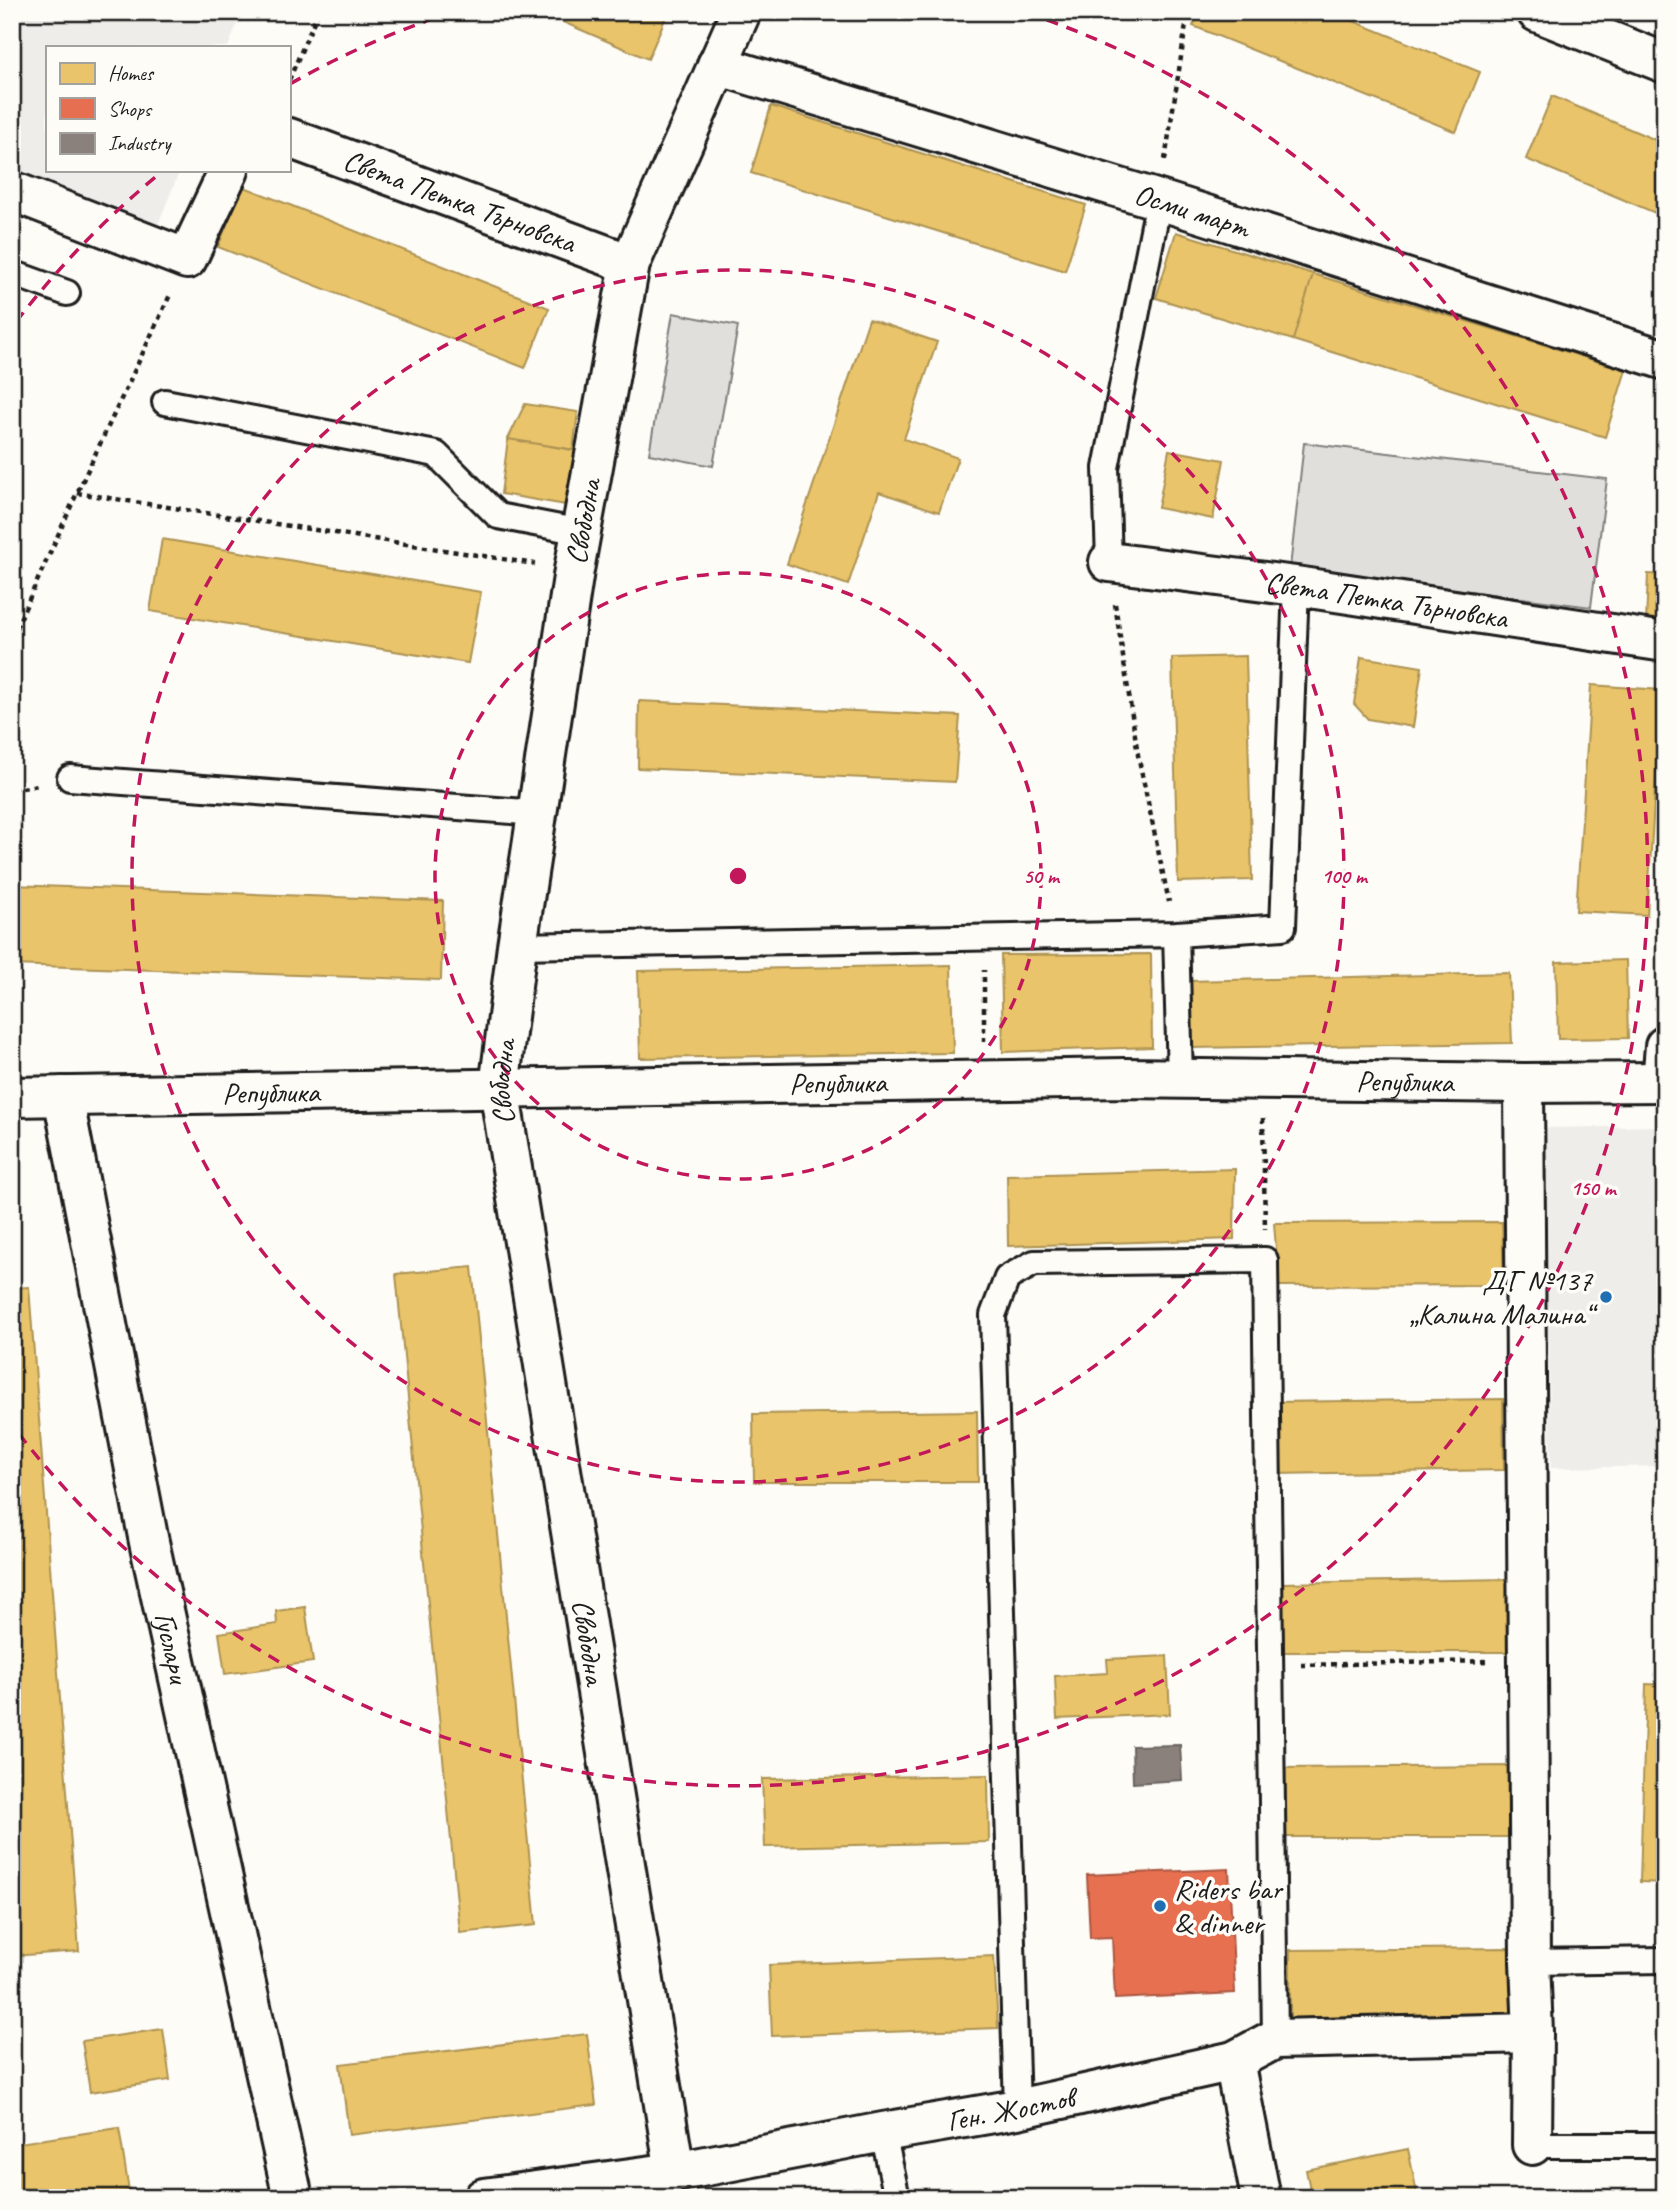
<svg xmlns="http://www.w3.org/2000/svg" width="1677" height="2210" font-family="Caveat,sans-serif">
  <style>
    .built { fill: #eeede9 }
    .green { fill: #e0dfdb; stroke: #7e7e7c; stroke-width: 2 }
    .homes { fill: #e9c46a; stroke: #ac9253; stroke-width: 2 }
    .shops { fill: #e76f51; stroke: #aa5641; stroke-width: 2 }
    .industry { fill: #8a817c; stroke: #69635f; stroke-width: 2 }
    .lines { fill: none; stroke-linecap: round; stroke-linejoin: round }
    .service-casing { stroke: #1c1c1c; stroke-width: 30 }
    .minor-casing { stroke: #1c1c1c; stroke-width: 44 }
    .path { stroke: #1c1c1c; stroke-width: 4.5; stroke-dasharray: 5 5; stroke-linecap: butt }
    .service { stroke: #fdfcf7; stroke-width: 24 }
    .minor { stroke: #fdfcf7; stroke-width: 38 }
    .ring { fill: none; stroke: #c2185b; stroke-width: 3.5; stroke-dasharray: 12 9 }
    .poi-dot { fill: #1f6fb2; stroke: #fdfcf7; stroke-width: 2.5 }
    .labels { text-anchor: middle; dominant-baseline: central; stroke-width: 7; stroke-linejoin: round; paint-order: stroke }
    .street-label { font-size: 30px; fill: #1c1c1c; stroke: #fdfcf7 }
    .poi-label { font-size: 30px; fill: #1c1c1c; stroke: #fdfcf7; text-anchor: end }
    .centre { fill: #c2185b; stroke: #fdfcf7; stroke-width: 3.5 }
    .ring-label { font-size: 21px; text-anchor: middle; font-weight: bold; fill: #c2185b; stroke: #fdfcf7; stroke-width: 7; stroke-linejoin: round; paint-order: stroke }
  </style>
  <rect width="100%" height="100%" fill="#fdfcf7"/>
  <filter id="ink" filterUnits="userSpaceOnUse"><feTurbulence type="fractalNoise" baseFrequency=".0143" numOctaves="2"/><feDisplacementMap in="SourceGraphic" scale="14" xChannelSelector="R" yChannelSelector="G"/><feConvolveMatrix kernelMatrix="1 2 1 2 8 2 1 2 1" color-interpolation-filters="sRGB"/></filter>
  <g filter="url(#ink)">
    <path class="built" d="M 12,12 L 242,12 L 228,47 L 47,47 L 47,170 L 180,170 L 157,227 L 12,169 Z
      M 1665,1126 L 1665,1466 L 1551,1468 L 1544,1128 Z"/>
    <path class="green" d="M 673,313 L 738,326 L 713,466 L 649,454 Z
      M 1304,443 L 1607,479 L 1591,607 L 1290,568 Z"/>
    <path class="homes" d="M 540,12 L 668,12 L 648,59 Z
      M 1199,12 L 1331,12 L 1480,72 L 1456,132 L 1193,26 Z
      M 1552,96 L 1665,144 L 1665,217 L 1526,159 Z
      M 771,106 L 1086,205 L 1065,271 L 751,173 Z
      M 242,186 L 549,308 L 525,368 L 218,247 Z
      M 1176,232 L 1313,274 L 1293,340 L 1156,298 Z
      M 1313,274 L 1626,370 L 1605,437 L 1293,340 Z
      M 869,319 L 937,342 L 904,439 L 958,458 L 939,512 L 879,492 L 848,585 L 787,564 Z
      M 525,404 L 578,412 L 573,450 L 508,439 Z
      M 508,439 L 582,451 L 572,506 L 501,494 Z
      M 1169,450 L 1224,460 L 1213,519 L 1158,508 Z
      M 1665,453 L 1665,481 L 1657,478 Z
      M 162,539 L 481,592 L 468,663 L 150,611 Z
      M 1648,574 L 1665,575 L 1665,625 L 1646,623 Z
      M 1246,656 L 1252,880 L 1178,882 L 1172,658 Z
      M 1361,657 L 1422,667 L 1413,727 L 1368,719 L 1354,704 Z
      M 1591,685 L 1661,690 L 1647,915 L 1576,911 Z
      M 639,701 L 960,716 L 955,782 L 638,768 Z
      M 12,885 L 443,901 L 441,980 L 12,965 Z
      M 1151,954 L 1152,1047 L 1003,1052 L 1001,955 Z
      M 1626,960 L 1628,1038 L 1558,1039 L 1556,962 Z
      M 951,965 L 953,1053 L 640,1058 L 638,971 Z
      M 1509,973 L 1512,1043 L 1191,1048 L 1189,981 Z
      M 1235,1169 L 1234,1239 L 1008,1246 L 1007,1175 Z
      M 1502,1222 L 1504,1285 L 1279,1286 L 1274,1223 Z
      M 472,1267 L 536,1925 L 460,1933 L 396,1274 Z
      M 29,1287 L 79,1951 L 12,1956 L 12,1288 Z
      M 1503,1399 L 1504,1470 L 1275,1474 L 1272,1402 Z
      M 977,1411 L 978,1482 L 754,1482 L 753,1414 Z
      M 1508,1579 L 1507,1652 L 1284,1652 L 1281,1583 Z
      M 305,1607 L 313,1662 L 225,1674 L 219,1633 L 277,1624 L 276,1611 Z
      M 1167,1656 L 1170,1714 L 1057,1719 L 1055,1676 L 1108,1673 L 1107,1659 Z
      M 1646,1684 L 1665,1685 L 1665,1883 L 1640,1882 Z
      M 1511,1766 L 1508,1837 L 1284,1837 L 1282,1768 Z
      M 988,1775 L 989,1842 L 765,1847 L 762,1779 Z
      M 1514,1948 L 1514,2018 L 1290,2019 L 1290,1950 Z
      M 994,1956 L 998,2028 L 772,2036 L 769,1965 Z
      M 163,2029 L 170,2080 L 90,2092 L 82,2041 Z
      M 587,2034 L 596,2105 L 349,2135 L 340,2064 Z
      M 119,2128 L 129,2191 L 83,2198 L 12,2198 L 12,2144 Z
      M 1408,2149 L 1418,2198 L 1312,2198 L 1306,2170 Z"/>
    <path class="shops" d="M 1229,1869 L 1235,1993 L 1115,1999 L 1112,1937 L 1090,1938 L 1087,1875 Z"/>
    <path class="industry" d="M 1180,1745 L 1182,1780 L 1133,1783 L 1132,1746 Z"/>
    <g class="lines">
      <g class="service-casing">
        <path id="service" d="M 12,273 L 67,293
          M 165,402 L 436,454 L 498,516 L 581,532
          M 1109,562 L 1106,468 L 1159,200
          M 70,778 L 538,813
          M 1176,934 L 1180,1078
          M 517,946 L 1176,934 L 1283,927 L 1296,586
          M 1530,1962 L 1665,1960
          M 1017,2109 L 993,1315 L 1007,1278 L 1034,1263 L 1265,1260 L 1275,2039
          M 883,2132 L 897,2198
          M 1532,2145 L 1665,2145"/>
      </g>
      <g class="minor-casing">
        <g id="minor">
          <path d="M 1537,12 L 1665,63"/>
          <path id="s1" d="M 717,65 L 1159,200 L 1665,360"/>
          <path id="s2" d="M 289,138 L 630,264"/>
          <path d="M 12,191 L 187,259 L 229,170"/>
          <path id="s3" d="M 1109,562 L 1296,586 L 1665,642"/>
          <path d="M 1662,1082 L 1665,1046"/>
          <path d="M 1524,1083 L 1530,1962 L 1533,2033 L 1532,2145"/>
          <path id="s4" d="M 63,1096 L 149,1542 L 293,2198"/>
          <path id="s5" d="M 12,1097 L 1124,1078 L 1524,1083 L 1665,1082"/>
          <path d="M 1234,2061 L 1261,2198"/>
          <path id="s6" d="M 675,2172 L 499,1088 L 517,946 L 574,570 L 630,264 L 741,12"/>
          <path id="s7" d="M 484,2198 L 675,2172 L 883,2132 L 1017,2109 L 1234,2061 L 1275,2039 L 1533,2033"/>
        </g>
      </g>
      <path class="path" d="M 289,80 L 318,12
        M 1165,160 L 1188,12
        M 77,493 L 535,564
        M 1115,604 L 1138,755 L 1169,902
        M 12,637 L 77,493 L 170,295
        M 12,790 L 38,785
        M 984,1042 L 984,970
        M 1263,1118 L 1265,1229
        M 1301,1665 L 1489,1661"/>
      <use href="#service" class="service"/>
      <use href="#minor" class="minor"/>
    </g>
  </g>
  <g class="ring">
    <circle cx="738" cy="876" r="303"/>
    <circle cx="738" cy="876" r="606"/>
    <path d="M16 322A910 910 0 0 1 159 174M290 84A910 910 0 0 1 449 13M1027 13A910 910 0 1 1 16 1430"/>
  </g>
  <g class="poi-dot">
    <circle cx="1606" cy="1297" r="7"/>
    <circle cx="1160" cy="1906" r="7"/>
  </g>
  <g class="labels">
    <g class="street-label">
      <text stroke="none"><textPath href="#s2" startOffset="182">Света Петка Търновска</textPath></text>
      <text stroke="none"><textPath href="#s1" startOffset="497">Осми март</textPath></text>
      <text stroke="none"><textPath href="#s6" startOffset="1671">Свободна</textPath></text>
      <text stroke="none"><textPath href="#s3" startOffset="280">Света Петка Търновска</textPath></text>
      <text stroke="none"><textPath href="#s5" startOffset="1393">Република</textPath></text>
      <text stroke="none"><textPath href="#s6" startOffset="1104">Свободна</textPath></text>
      <text stroke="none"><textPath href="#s5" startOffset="826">Република</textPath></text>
      <text stroke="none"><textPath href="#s5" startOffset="259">Република</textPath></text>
      <text transform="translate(589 1642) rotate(81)">Свободна</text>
      <text stroke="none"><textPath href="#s4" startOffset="562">Гуслари</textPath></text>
      <text stroke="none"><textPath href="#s7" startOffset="534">Ген. Жостов</textPath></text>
    </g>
    <g class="poi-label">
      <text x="1592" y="1280">ДГ №137<tspan x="1592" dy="34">„Калина Малина“</tspan></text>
      <text x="1174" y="1889" text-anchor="start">Riders bar<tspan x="1174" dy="34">&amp; dinner</tspan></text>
    </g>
  </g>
  <circle cx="738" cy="876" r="10" class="centre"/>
  <g class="ring-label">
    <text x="1041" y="883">50 m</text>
    <text x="1344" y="883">100 m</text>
    <text x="1593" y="1195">150 m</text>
  </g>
  <rect width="1677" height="2210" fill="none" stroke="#fdfcf7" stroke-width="42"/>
  <rect x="21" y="21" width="1635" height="2168" fill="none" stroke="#1c1c1c" stroke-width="2.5" filter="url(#ink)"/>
  <rect x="46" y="46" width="245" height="126" fill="#fdfcf7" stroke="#a3a29f" stroke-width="2"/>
  <rect x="60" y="63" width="35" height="21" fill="#e9c46a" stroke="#a3a29f" stroke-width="2"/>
  <text x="108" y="80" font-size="21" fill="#1c1c1c">Homes</text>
  <rect x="60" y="98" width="35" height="21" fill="#e76f51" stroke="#a3a29f" stroke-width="2"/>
  <text x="108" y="116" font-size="21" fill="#1c1c1c">Shops</text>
  <rect x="60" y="133" width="35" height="21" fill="#8a817c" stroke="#a3a29f" stroke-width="2"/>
  <text x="108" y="150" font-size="21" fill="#1c1c1c">Industry</text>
</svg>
